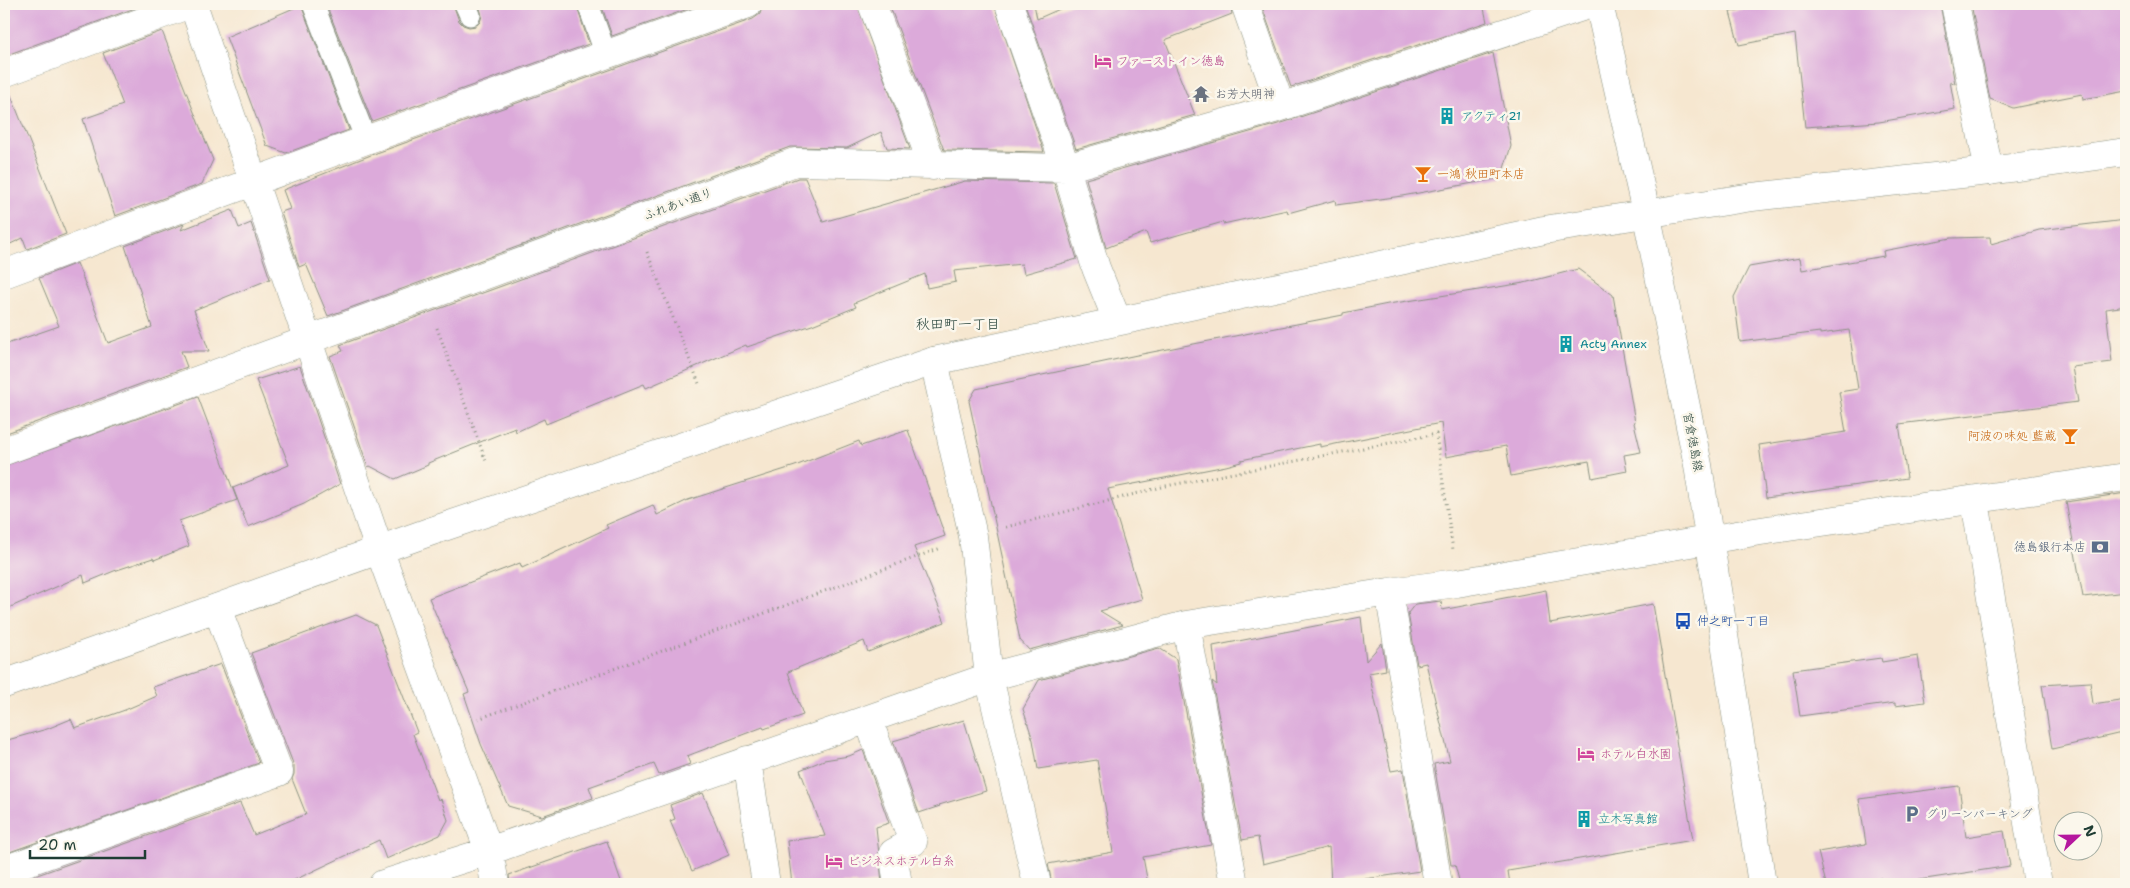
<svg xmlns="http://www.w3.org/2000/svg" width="2130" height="888" font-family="'Shantell Sans','Klee One',sans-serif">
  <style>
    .building { fill: #dcaada }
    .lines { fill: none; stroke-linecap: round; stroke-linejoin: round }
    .service-casing { stroke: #8a9282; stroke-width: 23 }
    .minor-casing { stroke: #8a9282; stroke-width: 29 }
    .tertiary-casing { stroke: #8a9282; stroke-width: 29 }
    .secondary-casing { stroke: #8a9282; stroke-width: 29 }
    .path { stroke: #8a9282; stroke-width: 3; stroke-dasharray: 1 4; stroke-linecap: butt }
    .service { stroke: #fff; stroke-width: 21 }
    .minor { stroke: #fff; stroke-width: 28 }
    .tertiary { stroke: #fff; stroke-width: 28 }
    .secondary { stroke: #fff; stroke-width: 28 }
    .labels { text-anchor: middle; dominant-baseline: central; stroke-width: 5; stroke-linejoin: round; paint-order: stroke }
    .hotel-label { font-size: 12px; fill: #b23c85; stroke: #fbf7ec; text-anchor: start }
    .worship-label { font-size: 12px; fill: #5b616d; stroke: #fbf7ec; text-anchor: start }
    .culture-label { font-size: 12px; fill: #0d838f; stroke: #fbf7ec; text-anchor: start }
    .food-label { font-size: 12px; fill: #c56008; stroke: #fbf7ec; text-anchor: start }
    .street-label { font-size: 12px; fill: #1f3d34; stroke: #fbf7ec }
    .service-label { font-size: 12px; fill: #4e5e75; stroke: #fbf7ec; text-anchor: end }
    .transit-label { font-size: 12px; fill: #164399; stroke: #fbf7ec; text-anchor: start }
    .neighbourhood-label { font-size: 14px; fill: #1f3d34; stroke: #fbf7ec }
  </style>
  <rect width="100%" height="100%" fill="#fbf7ec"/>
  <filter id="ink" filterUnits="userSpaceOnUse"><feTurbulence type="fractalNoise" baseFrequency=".02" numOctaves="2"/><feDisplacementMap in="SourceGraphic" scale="10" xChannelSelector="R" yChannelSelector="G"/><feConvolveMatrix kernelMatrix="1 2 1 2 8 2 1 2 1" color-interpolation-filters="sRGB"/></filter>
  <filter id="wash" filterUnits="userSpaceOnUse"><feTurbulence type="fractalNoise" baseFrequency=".0096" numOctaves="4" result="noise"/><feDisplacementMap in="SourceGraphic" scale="20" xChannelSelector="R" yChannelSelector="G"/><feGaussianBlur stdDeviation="1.12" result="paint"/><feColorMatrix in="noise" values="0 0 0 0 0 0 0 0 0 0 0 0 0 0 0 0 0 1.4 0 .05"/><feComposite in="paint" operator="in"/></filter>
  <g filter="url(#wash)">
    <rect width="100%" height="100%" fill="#f6e7d0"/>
    <g id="blocks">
      <path class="building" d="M 4,4 L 146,4 L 4,56 Z
        M 326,4 L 453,4 L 459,21 L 463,25 L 469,27 L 476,26 L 480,22 L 482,16 L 479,4 L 576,4 L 589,44 L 372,121 Z
        M 601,4 L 702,4 L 612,36 Z
        M 763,4 L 857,4 L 910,149 L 887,148 L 881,132 L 847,148 L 790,147 L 328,316 L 306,264 L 299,267 L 281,212 L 290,209 L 283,190 L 371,155 L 753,19 L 760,14 Z
        M 889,4 L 994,4 L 1044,152 L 944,150 Z
        M 1025,4 L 1034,4 L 1037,19 L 1071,4 L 1230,4 L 1232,14 L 1165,40 L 1195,115 L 1076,149 Z
        M 1261,4 L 1483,4 L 1487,22 L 1291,87 Z
        M 1763,4 L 1940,4 L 1955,84 L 1950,81 L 1955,109 L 1879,122 L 1805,127 L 1795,34 L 1739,45 L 1730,12 Z
        M 1971,4 L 2126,4 L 2126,91 L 2083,99 L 2082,94 L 2013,108 L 1990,99 Z
        M 301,5 L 349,130 L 286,153 L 267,146 L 226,37 Z
        M 162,31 L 213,160 L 202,184 L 115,216 L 83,119 L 123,105 L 103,53 Z
        M 1493,53 L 1511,146 L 1501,178 L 1402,196 L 1336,205 L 1335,200 L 1288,213 L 1287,210 L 1223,224 L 1223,222 L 1150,243 L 1146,232 L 1106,248 L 1086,179 L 1285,122 Z
        M 4,88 L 8,88 L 66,234 L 27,249 L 23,238 L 4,247 Z
        M 798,178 L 805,178 L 823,222 L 965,181 L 1054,183 L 1077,259 L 1024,274 L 1022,264 L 954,271 L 956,282 L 927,288 L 925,274 L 854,303 L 856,307 L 812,325 L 747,347 L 746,345 L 646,388 L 644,384 L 546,424 L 544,419 L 516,432 L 515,428 L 428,463 L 428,465 L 395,479 L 370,466 L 368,467 L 330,356 L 343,351 L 340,345 Z
        M 232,210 L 239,228 L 251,223 L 270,279 L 194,310 L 209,351 L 181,351 L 187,367 L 4,434 L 4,345 L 59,326 L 39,278 L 77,263 L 108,343 L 152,327 L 125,246 L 184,224 L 181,230 Z
        M 2126,220 L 2126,306 L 2106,309 L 2112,362 L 2072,367 L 2078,402 L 1899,424 L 1907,478 L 1766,498 L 1759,445 L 1846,432 L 1839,392 L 1858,389 L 1849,330 L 1820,334 L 1820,332 L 1740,342 L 1734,297 L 1749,267 L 1800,258 L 1802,270 L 1884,256 L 1883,251 L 1951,238 L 1990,237 L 1991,244 L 2039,230 Z
        M 1578,269 L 1613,295 L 1635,422 L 1634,423 L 1641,452 L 1624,455 L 1627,471 L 1592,478 L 1589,461 L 1511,476 L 1506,446 L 1446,457 L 1441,423 L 1320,447 L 1320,444 L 1241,460 L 1241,462 L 1226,466 L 1108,489 L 1142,599 L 1100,611 L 1123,625 L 1029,650 L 1020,640 L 969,401 L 976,389 L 1137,355 L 1343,315 L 1343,313 L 1388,304 L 1524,283 Z
        M 300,366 L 340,484 L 304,504 L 248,527 L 233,488 L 289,465 L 256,380 Z
        M 198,397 L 237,500 L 179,521 L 189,546 L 154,560 L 153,558 L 114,571 L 85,583 L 83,575 L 4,610 L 4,466 Z
        M 908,430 L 945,536 L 914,547 L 945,622 L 868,652 L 864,641 L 788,672 L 803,715 L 764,729 L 763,727 L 687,756 L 690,764 L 659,775 L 654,764 L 589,787 L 593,798 L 542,816 L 508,806 L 481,744 L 464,694 L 469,692 L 429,598 L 520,563 L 522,568 L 608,528 L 606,525 L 653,505 L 657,515 L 688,500 L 795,466 L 859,441 L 861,446 Z
        M 2126,493 L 2126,592 L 2083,597 L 2066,502 Z
        M 1546,590 L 1550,623 L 1653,604 L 1693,840 L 1508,871 L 1510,884 L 1460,884 L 1455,865 L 1451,865 L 1434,764 L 1450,761 L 1426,663 L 1417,665 L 1408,613 L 1415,604 L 1441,601 L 1442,610 Z
        M 356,615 L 376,625 L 417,732 L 413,734 L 438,800 L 441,799 L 448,820 L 440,835 L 386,859 L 379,840 L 286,884 L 12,884 L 240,803 L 254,835 L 306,814 L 292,779 L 294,774 L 294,766 L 251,653 Z
        M 1361,617 L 1366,661 L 1382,643 L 1386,670 L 1369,673 L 1391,771 L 1403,769 L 1420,871 L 1331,884 L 1329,847 L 1263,864 L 1258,837 L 1242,840 L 1212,681 L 1217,685 L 1213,646 Z
        M 1159,648 L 1176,659 L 1211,845 L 1143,857 L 1148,884 L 1052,884 L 1048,864 L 1113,852 L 1097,760 L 1038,769 L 1033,740 L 1023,709 L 1039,680 Z
        M 1918,656 L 1925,702 L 1895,706 L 1895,703 L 1800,716 L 1793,670 L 1881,658 L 1882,662 Z
        M 221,664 L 259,763 L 4,854 L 4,741 L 47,729 L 71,719 L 75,728 L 125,710 L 157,696 L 153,687 Z
        M 2090,682 L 2093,704 L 2126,699 L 2126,732 L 2052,749 L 2042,685 Z
        M 964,720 L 986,791 L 939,805 L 940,806 L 919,813 L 893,741 Z
        M 863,750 L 889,823 L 876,827 L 882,882 L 858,884 L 792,884 L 787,841 L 825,836 L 800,770 L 824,760 L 849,756 Z
        M 1959,786 L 1966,837 L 2004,831 L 2010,866 L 1893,884 L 1882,884 L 1881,878 L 1850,884 L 1826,884 L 1818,852 L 1866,844 L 1859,799 Z
        M 703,793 L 729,855 L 692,871 L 670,821 L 675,819 L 670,805 Z
        M 607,841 L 622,884 L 510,884 L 509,875 Z"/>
    </g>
  </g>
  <g filter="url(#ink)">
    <use href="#blocks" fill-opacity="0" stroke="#8a9282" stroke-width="1"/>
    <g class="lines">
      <g class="service-casing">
        <path id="service" d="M 313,4 L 366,140
          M 465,4 L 470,15
          M 588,4 L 606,55"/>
      </g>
      <g class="minor-casing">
        <path id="minor" d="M 193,4 L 379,549 L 489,851 L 495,884
          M 872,4 L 933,166
          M 1009,4 L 1066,168 L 1096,268 L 1117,320
          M 1245,4 L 1281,107
          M 1955,4 L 1989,171
          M 4,73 L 190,4
          M 4,274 L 366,140 L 748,4
          M 934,361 L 973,536 L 989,677 L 1037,884
          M 4,451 L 795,162 L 1066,168 L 1281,107 L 1591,4
          M 1975,501 L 2038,884
          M 1389,592 L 1438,884
          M 1186,625 L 1234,884
          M 868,719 L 913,842 L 893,853 L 898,884
          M 747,760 L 766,884
          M 4,870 L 279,772 L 217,608
          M 383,884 L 489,851 L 989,677 L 1186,625 L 1389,592 L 1457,583 L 1754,532 L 2126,477"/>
      </g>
      <g class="tertiary-casing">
        <path id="tertiary" d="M 4,684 L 429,532 L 934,361 L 1544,230 L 1752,197 L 1989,171 L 2126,152"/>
      </g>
      <g class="secondary-casing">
        <path id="secondary" d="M 1599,4 L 1646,212 L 1698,465 L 1762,884"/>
      </g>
      <path class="path" d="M 647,252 L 700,386
        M 437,328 L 487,464
        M 1006,527 L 1166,486 L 1436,434 L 1453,550
        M 478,719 L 941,548"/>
      <use href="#service" class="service"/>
      <use href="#minor" class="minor"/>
      <use href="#tertiary" class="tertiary"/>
      <use href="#secondary" class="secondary"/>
    </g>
  </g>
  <defs>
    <g id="hotel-bare" transform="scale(1.35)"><path d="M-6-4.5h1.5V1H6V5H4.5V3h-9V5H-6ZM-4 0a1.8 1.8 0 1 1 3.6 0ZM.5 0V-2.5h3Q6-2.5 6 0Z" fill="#d1479c" stroke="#fbf7ec" stroke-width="2.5" paint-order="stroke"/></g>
    <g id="temple-bare" transform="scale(1.35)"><path d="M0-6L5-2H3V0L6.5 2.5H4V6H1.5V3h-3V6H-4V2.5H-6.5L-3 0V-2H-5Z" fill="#6b7280" stroke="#fbf7ec" stroke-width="2.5" paint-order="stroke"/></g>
    <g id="building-bare" transform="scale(1.35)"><path d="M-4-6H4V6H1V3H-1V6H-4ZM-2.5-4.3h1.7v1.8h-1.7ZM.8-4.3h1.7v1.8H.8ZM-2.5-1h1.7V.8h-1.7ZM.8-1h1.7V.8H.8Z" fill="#0f9aa8" stroke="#fbf7ec" stroke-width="2.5" paint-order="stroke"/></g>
    <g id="bar-bare" transform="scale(1.35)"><path d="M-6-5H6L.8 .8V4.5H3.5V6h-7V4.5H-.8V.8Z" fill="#e8710a" stroke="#fbf7ec" stroke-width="2.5" paint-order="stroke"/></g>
    <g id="bank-bare" transform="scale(1.35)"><path d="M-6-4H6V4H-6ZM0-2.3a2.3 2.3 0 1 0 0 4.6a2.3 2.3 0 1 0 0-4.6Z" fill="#5c6f8a" stroke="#fbf7ec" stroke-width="2.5" paint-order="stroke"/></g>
    <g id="bus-bare" transform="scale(1.35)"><path d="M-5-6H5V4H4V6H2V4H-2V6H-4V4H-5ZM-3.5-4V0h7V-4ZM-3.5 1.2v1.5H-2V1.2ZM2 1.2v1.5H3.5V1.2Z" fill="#1a4fb4" stroke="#fbf7ec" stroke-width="2.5" paint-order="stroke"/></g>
    <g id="parking-bare" transform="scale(1.35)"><path d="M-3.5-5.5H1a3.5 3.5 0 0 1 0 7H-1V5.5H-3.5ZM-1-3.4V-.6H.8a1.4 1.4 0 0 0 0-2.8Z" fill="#5c6f8a" stroke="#fbf7ec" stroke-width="2.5" paint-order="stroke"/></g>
  </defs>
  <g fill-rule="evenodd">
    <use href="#hotel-bare" x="1103" y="61"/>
    <use href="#temple-bare" x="1201" y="94"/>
    <use href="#building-bare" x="1447" y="116"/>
    <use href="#bar-bare" x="1423" y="174"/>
    <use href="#building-bare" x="1566" y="344"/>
    <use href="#bar-bare" x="2070" y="436"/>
    <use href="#bank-bare" x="2100" y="547"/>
    <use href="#bus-bare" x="1683" y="621"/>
    <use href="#hotel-bare" x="1586" y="754"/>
    <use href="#parking-bare" x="1912" y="814"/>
    <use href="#building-bare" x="1584" y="819"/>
    <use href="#hotel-bare" x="834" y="861"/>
  </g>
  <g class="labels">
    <g class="hotel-label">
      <text x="1117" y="61">ファーストイン徳島</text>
      <text x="1600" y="754">ホテル白水園</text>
      <text x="848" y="861">ビジネスホテル白糸</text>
    </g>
    <g class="worship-label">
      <text x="1215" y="94">お芳大明神</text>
    </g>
    <g class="culture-label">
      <text x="1461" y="116">アクティ21</text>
      <text x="1580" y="344">Acty Annex</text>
      <text x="1598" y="819">立木写真館</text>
    </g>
    <g class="food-label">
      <text x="1437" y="174">一鴻 秋田町本店</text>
      <text x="2056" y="436" text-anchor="end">阿波の味処 藍蔵</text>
    </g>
    <g class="street-label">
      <text transform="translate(678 204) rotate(-20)">ふれあい通り</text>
      <text transform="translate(1693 442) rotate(79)">宮倉徳島線</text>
    </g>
    <g class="service-label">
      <text x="2086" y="547">徳島銀行本店</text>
      <text x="1926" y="814" text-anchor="start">グリーンパーキング</text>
    </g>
    <g class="transit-label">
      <text x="1697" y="621">仲之町一丁目</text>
    </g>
    <g class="neighbourhood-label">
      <text x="958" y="324">秋田町一丁目</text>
    </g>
  </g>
  <rect width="2130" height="888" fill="none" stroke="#fbf7ec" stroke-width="20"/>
  <g transform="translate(2078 836) rotate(68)"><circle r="24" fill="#fbf7ec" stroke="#a3ada2"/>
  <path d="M0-4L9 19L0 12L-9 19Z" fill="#b5179e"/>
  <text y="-8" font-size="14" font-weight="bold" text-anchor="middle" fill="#1f3d34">N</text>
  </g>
  <path d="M30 850v8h115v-8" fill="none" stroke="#1f3d34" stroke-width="2.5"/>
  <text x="38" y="850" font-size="15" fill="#1f3d34" stroke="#fbf7ec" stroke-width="4" paint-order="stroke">20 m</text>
</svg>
